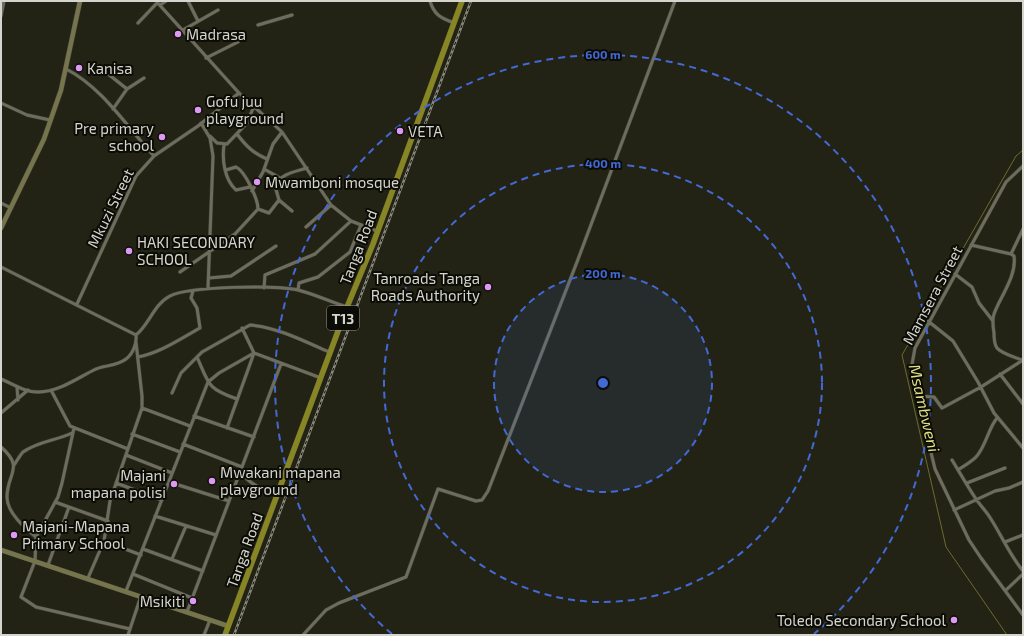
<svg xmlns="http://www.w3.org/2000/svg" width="1024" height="636" font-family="'Exo 2',sans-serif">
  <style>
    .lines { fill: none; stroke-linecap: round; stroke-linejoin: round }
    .stream { stroke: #6d6b2d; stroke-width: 1 }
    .street-casing { stroke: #3c3c32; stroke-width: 4 }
    .secondary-casing { stroke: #3c3c32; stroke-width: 5.5 }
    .highway-casing { stroke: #3c3c32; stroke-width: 6 }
    .street { stroke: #6d6d5e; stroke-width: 3 }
    .secondary { stroke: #75744d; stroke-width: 4.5 }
    .highway { stroke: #888524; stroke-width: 5.5 }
    .rail-casing { stroke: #89897e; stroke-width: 2.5 }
    .rail { stroke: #0c0c06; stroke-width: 1; stroke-dasharray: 3; stroke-linecap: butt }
    .ring { fill: none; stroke: #4269d6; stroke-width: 2; stroke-dasharray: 7 5 }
    .poi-dot { fill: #dd99f3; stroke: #0c0c06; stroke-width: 1.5 }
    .labels { text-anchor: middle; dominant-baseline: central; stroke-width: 4; stroke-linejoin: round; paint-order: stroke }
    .shield { fill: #0c0c06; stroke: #989991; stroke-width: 1 }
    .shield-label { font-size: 14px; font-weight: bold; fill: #d4d5cc }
    .poi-label { font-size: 15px; fill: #d4d5cc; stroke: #0c0c06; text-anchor: start }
    .street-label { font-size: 15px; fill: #d4d5cc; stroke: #0c0c06 }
    .water-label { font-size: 16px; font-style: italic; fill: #e1df84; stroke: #0c0c06 }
    .centre { fill: #4269d6; stroke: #0c0c06; stroke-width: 2 }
    .ring-label { font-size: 12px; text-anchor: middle; font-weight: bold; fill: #4269d6; stroke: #0c0c06; stroke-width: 4; stroke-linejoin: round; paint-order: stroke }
  </style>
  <rect width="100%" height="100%" fill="#232315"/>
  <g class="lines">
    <path class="stream" d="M 1007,635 L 946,547 L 902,355 L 1016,156 L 1023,150"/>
    <g class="street-casing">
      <path id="street" d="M 156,1 L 239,93 L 282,132 L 331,205 L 351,221 L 377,231
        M 188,1 L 198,21
        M 430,1 C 434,15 441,18 454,23
        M 160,5 L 166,1
        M 1,16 L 4,1
        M 138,23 L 157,3
        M 258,25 L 292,15
        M 183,30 L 218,10
        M 206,58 L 238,42
        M 98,66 L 127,89
        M 66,69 C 102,87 127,127 154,156
        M 1,103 L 27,115 L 50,120
        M 113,109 L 127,89 L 144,78
        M 201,123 L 210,138 L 213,156 L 208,288
        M 237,134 C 246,146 253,153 267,159
        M 210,136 L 217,143 L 227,144 L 247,123 L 254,106
        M 224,145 C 222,159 224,179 236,190 L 250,187
        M 1023,166 L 1006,182 L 915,348 L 911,370 L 935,469 L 969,540 L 981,558 L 1023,615
        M 264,169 L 280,178
        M 252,191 L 263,172 L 273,144 L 282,132
        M 1,203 L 11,208
        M 258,209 L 269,213 L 279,200
        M 292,211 L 279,200 L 275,186 C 282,173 294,172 307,168
        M 306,227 L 331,205
        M 971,245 L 1011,254 L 1023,229
        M 1011,254 L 1014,256 C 1017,276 1000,297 994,314 C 992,320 993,327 994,333 C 994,337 994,344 997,348 C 1002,354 1015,357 1022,360
        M 1,267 L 136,335 C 149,325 154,304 170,296 C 190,286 275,285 298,290 C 314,294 331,302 347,307
        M 180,272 L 235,234 L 258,209 C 258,199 245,171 236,167 L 226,170
        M 955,274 L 972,287 L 979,303 L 993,321
        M 209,278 L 231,276 L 276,246
        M 264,288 L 265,275 L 315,254 L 351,221
        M 298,290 L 299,283 L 318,277 L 350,252 L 361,225
        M 77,304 L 136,176 L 154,156 L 198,126 L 239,93
        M 928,321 L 953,341 L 978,382 L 994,413 L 1023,448
        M 136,342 L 142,396 L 142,408 L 110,501 L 104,541 L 141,555
        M 138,357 C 160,353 180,339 200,328 L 197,308 L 191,298 L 193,291
        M 197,357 C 209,384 207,389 237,399
        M 1000,374 L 1023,404
        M 1,379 C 13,384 26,393 39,392 C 59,392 79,377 96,369 C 106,365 117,366 126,359 C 133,354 137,343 136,335
        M 17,387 L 18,400
        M 51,390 L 70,426 L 128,449
        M 172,393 L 181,373 L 202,352 L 250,325 C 277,327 306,342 331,353
        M 918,396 L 934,397 L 942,408 L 944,407 L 981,387 L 1023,360
        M 142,408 L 190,426
        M 1,413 L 28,390
        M 194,416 L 254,437
        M 74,428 L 62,483 L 58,497 L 36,537 L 35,561 L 21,597 L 36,607 L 130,629
        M 227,428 L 254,353 L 242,328
        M 132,434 L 180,452
        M 183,444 L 242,467
        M 1,447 C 25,468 7,473 7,497 C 7,513 25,528 36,537
        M 126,455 L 172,473
        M 952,460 C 960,473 968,487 976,499 C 980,505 985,510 989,516 C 1001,534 1009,554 1023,571
        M 14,465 C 17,461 20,455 23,452 C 39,441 55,441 72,433
        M 958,470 C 964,466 971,462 976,457 C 986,446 988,429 997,418
        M 241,471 C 247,483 265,493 279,489
        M 169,482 L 229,501
        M 116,483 L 162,500
        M 967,483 L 1005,468
        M 55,502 L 108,521
        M 954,510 L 995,491 L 1009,488 L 1023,482
        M 155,516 L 216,535
        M 1005,542 L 1023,535
        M 143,549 L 203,571
        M 172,559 L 186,526
        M 48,565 L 69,507
        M 133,574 L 192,598
        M 88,578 L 104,541
        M 1006,590 L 1023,574
        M 126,591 L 208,382 L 219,373 L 254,353 L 321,378
        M 187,612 L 281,364
        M 128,635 L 141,596
        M 204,635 L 210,620
        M 303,635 L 326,610 L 339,603 L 406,577 L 438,489 L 476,501 L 482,500 L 488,491 L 577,262 L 675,1"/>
    </g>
    <g class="secondary-casing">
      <path id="secondary" d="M 1,228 L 44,139 L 61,90 L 80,1
        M 1,550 L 228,626"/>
    </g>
    <g class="highway-casing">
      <path id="highway" d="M 225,635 L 347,307 L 373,244 L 462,1"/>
    </g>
    <use href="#street" class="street"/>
    <use href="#secondary" class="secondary"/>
    <use href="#highway" class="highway"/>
    <g class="rail-casing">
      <path id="rail" d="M 234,635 L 471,1"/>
    </g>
    <use href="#rail" class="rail"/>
  </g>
  <circle cx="603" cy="383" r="109" fill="#4269d6" fill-opacity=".12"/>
  <g class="ring">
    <circle cx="603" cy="383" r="109"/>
    <circle cx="603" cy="383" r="219"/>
    <path d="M392 634A328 328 0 1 1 814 634"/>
  </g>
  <g class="poi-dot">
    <circle cx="178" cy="34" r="4"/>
    <circle cx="79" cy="68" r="4"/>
    <circle cx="198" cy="110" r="4"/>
    <circle cx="400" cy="131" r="4"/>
    <circle cx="162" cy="137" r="4"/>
    <circle cx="257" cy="182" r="4"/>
    <circle cx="129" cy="251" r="4"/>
    <circle cx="488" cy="287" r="4"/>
    <circle cx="212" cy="481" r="4"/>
    <circle cx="174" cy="484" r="4"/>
    <circle cx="14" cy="535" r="4"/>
    <circle cx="193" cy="601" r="4"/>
    <circle cx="954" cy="620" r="4"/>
  </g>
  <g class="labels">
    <rect class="shield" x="327" y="306" width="32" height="24" rx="3"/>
    <g class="shield-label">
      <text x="343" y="318">T13</text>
    </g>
    <g class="poi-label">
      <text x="186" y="34">Madrasa</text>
      <text x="87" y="68">Kanisa</text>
      <text x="206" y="101">Gofu juu<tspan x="206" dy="17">playground</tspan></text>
      <text x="154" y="128" text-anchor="end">Pre primary<tspan x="154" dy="17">school</tspan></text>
      <text x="408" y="131">VETA</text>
      <text x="265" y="182">Mwamboni mosque</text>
      <text x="137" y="242">HAKI SECONDARY<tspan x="137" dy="17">SCHOOL</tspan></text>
      <text x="480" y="278" text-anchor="end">Tanroads Tanga<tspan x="480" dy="17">Roads Authority</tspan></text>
      <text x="220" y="472">Mwakani mapana<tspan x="220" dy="17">playground</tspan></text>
      <text x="166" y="475" text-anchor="end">Majani<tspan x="166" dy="17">mapana polisi</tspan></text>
      <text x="22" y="526">Majani-Mapana<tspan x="22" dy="17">Primary School</tspan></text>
      <text x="185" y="601" text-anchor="end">Msikiti</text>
      <text x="946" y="620" text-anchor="end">Toledo Secondary School</text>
    </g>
    <g class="street-label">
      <text transform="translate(110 208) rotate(-64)">Mkuzi Street</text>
      <text transform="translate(358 247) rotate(-69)">Tanga Road</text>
      <text transform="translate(932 295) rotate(-62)">Mamsera Street</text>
      <text transform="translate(244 550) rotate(-70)">Tanga Road</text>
    </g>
    <g class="water-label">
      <text transform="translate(925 408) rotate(77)">Msambweni</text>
    </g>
  </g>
  <circle cx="603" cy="383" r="6" class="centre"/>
  <g class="ring-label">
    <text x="603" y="59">600 m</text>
    <text x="603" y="168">400 m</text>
    <text x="603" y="278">200 m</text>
  </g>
  <rect width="1024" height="636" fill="none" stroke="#d4d5cc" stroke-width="4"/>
</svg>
